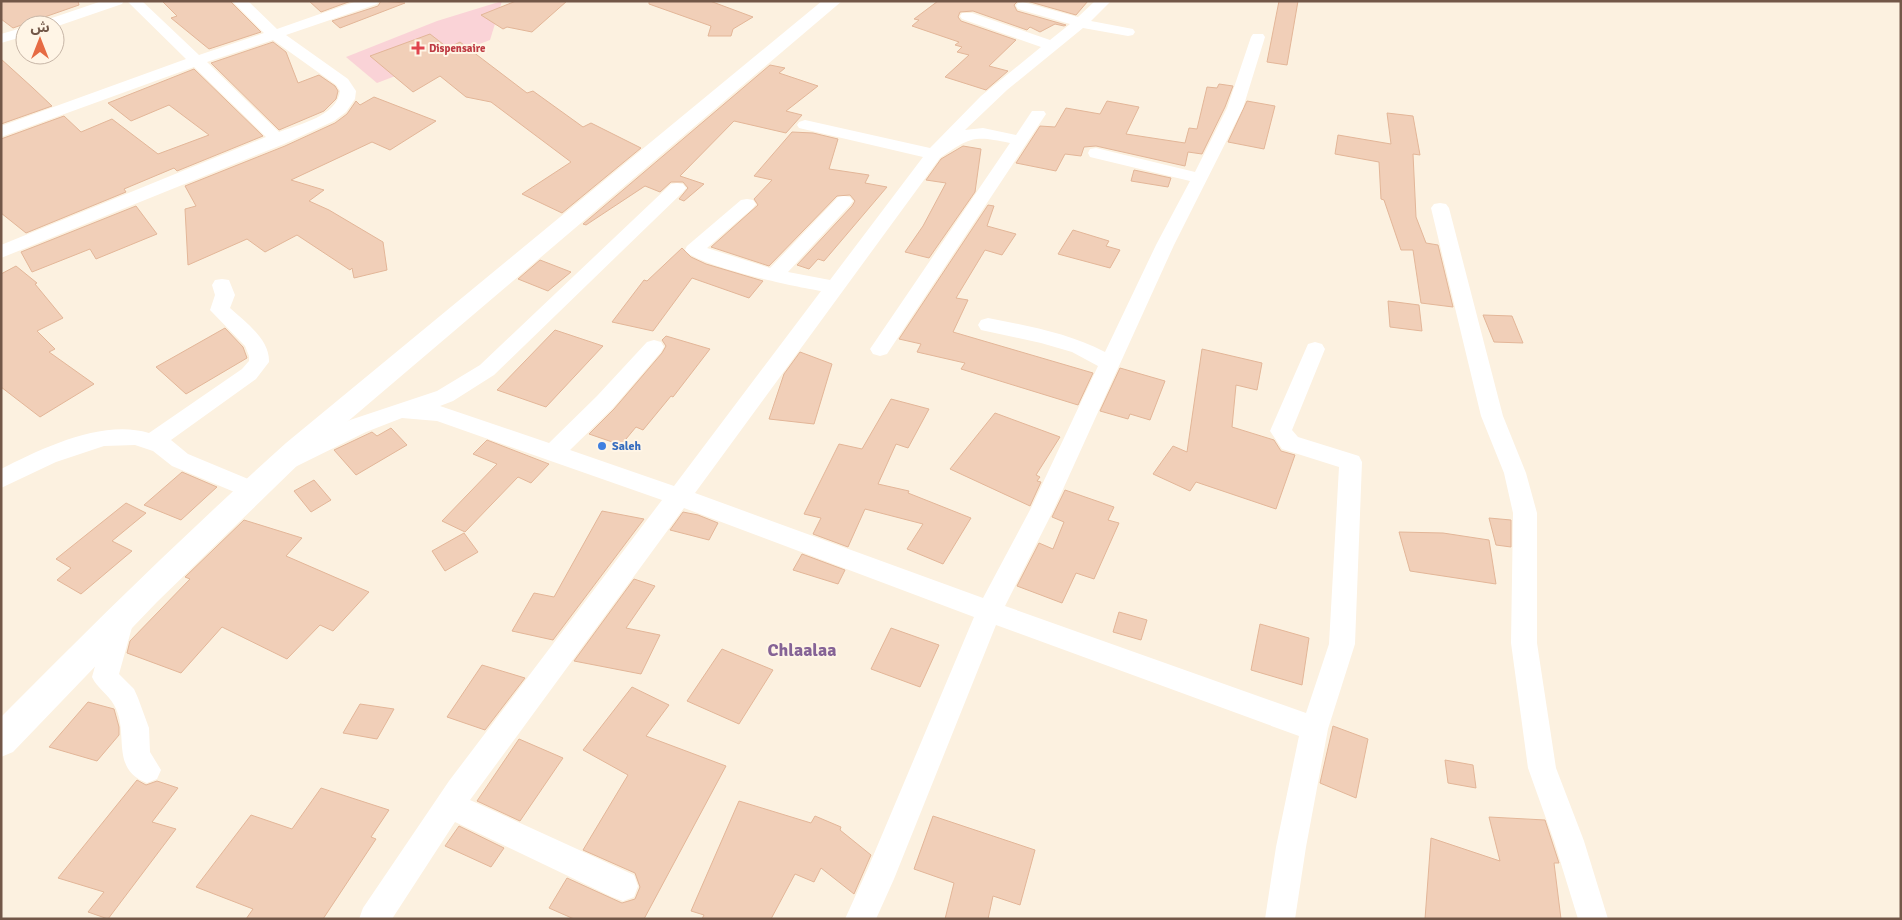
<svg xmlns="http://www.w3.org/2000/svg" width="1902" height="920" font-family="Signika,'Noto Sans Arabic',sans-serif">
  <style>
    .medical { fill: #fad3d7 }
    .building { fill: #f1cfb8; stroke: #e3b698 }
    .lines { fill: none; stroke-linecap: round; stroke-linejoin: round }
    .minor { fill: #fff; fill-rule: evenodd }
    .secondary { fill: #fff; fill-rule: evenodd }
    .health-dot { fill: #e0444e; stroke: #fff5e6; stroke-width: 2 }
    .shop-dot { fill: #3f7fe0; stroke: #fff5e6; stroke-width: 2 }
    .labels { text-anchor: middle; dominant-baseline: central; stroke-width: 4; stroke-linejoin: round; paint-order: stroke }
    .far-health-label { font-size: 11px; font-weight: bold; fill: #be3a42; stroke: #fff5e6; text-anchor: start }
    .shop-label { font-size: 12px; font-weight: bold; fill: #366cbe; stroke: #fff5e6; text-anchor: start }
    .district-label { font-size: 18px; font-weight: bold; fill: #856396; stroke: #fff5e6 }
  </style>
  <rect width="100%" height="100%" fill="#fcf1e0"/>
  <path class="medical" d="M 502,1 L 490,40 L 377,83 L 346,57 L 437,21 Z"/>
  <path class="building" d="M 1,1 L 78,1 L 79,5 L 13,28 L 1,19 Z
    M 162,1 L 230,1 L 261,32 L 209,49 L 171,18 L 177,16 Z
    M 309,1 L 351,1 L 321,12 Z
    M 381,1 L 405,3 L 340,28 L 332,21 L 378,6 Z
    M 516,1 L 567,1 L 532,32 L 507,27 L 503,29 L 481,15 Z
    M 649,1 L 710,1 L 753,17 L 733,29 L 731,36 L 708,36 L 711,26 L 649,4 Z
    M 938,1 L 1018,1 L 1014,5 L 1017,11 L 1066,25 L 1064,26 L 1055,24 L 1040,32 L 1030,27 L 1027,30 L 973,11 L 960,12 L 958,17 L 961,21 L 1016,40 L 989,66 L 1008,71 L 986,90 L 945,77 L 969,55 L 957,52 L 962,47 L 955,45 L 959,42 L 912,26 L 919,20 L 914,19 Z
    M 1027,1 L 1088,1 L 1076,15 Z
    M 1279,1 L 1298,1 L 1287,65 L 1267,62 Z
    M 430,34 L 448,48 L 460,42 L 527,93 L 533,91 L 583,127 L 591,123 L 641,148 L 562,213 L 522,194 L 571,162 L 491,102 L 466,97 L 440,76 L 413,92 L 370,56 Z
    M 273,42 L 286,52 L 298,83 L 319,75 L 335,86 L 338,91 L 336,99 L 324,111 L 279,130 L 211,63 Z
    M 1,59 L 33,88 L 52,106 L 1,124 Z
    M 770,65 L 785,68 L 779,73 L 818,86 L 786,111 L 802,115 L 786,133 L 734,121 L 680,176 L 704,184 L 684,201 L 679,199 L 688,188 L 683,182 L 671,182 L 660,192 L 645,186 L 586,225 L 583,224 Z
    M 194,69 L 263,136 L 177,171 L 174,168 L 124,189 L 126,192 L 26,233 L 1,213 L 1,139 L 64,116 L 81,132 L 112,119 L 158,154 L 209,135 L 169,105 L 131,121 L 108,103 Z
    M 1219,84 L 1233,86 L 1225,107 L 1202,154 L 1188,152 L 1185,166 L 1096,146 L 1084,147 L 1081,156 L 1065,154 L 1056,171 L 1016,163 L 1040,126 L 1055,127 L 1066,108 L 1100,114 L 1107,101 L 1139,107 L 1126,134 L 1185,143 L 1189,128 L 1197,129 L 1207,87 L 1217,88 Z
    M 374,97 L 436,121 L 390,150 L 372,142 L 291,180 L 324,190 L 309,201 L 329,210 L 383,242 L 387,270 L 354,278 L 352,268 L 350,270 L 297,235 L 265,252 L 247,239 L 188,265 L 185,209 L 196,206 L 185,186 L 285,146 L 335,123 L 347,114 L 356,101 L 360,105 Z
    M 1247,101 L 1275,106 L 1264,149 L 1228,142 Z
    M 1387,113 L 1413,116 L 1420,155 L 1413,154 L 1416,217 L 1426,243 L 1438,245 L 1453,307 L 1421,303 L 1413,250 L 1401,250 L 1384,200 L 1381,199 L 1379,162 L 1335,154 L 1338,135 L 1391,144 Z
    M 792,132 L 813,133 L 838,139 L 829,169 L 869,175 L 865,183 L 887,187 L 824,261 L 818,259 L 809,269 L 797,265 L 852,206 L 855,201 L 850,195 L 837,196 L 769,266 L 711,247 L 758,205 L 754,199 L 772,180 L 754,176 Z
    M 963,146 L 981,149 L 975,192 L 929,258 L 905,252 L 923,226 L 946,183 L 926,180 L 941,159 Z
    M 1134,170 L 1171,178 L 1168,187 L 1131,181 Z
    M 988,205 L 994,206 L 987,226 L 1016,234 L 1002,255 L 985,250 L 956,298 L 968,300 L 953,332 L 1093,373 L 1078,405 L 961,369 L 965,363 L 917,352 L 921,344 L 899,339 Z
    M 136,206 L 157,234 L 96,259 L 90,249 L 32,272 L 21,252 Z
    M 1073,230 L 1109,241 L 1106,246 L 1120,250 L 1110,268 L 1058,254 Z
    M 682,248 L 691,257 L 706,264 L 763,281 L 749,298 L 692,278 L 653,331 L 612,322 L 644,280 L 647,281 Z
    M 540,260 L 571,272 L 548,291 L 518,279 Z
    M 16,266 L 37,283 L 35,284 L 63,318 L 37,331 L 55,349 L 49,352 L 94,384 L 40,417 L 1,387 L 1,274 Z
    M 1388,301 L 1419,305 L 1422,331 L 1390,327 Z
    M 1483,315 L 1512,316 L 1523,343 L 1494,342 Z
    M 225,328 L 243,347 L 247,358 L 186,394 L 156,367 Z
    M 555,330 L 603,346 L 546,407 L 497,390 Z
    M 666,336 L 710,349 L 673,397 L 671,396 L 643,430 L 636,427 L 621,445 L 589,434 L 614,409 L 662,353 L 666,346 L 662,340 Z
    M 1202,349 L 1262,363 L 1257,390 L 1236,385 L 1232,427 L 1274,440 L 1281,451 L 1295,455 L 1276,509 L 1196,482 L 1190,491 L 1153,474 L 1173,446 L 1187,452 Z
    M 800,352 L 832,364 L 814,424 L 769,419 L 784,374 Z
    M 1120,368 L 1165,381 L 1150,420 L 1130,414 L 1128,419 L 1100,411 Z
    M 891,399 L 929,409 L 908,448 L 896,444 L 878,484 L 909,491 L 908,493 L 971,518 L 943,564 L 907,549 L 923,524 L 865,509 L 848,547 L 813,534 L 821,518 L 804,514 L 839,444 L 862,449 Z
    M 995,413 L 1060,437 L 1036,475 L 1040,477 L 1037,481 L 1041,482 L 1030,506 L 950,469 Z
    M 391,428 L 407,445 L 356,475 L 334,450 L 372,432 L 377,436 Z
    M 487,440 L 549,464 L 531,483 L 518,477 L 465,532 L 442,521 L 497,464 L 473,454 Z
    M 182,472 L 217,487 L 181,520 L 144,505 Z
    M 314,480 L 331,500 L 311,512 L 294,491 Z
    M 1065,490 L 1114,507 L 1108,520 L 1119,523 L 1094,579 L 1076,573 L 1062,603 L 1017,586 L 1039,543 L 1053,549 L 1064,522 L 1052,517 Z
    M 126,503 L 146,513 L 112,541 L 132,551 L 81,594 L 57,580 L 71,568 L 56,559 Z
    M 602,511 L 644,519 L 553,640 L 512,631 L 534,593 L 554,597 Z
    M 683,512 L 698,515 L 718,523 L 709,540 L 670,530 Z
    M 1489,518 L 1511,520 L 1511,547 L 1496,545 Z
    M 244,520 L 302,538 L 286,556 L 369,592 L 333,631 L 320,625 L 287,659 L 222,627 L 181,673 L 127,653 L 130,641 L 190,579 L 185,577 Z
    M 1399,532 L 1443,533 L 1489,540 L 1496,584 L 1410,571 Z
    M 464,533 L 478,552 L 445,571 L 432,551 Z
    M 802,554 L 845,570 L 838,584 L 793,570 Z
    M 634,579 L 655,586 L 626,628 L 660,635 L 641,674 L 574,661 Z
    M 1119,612 L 1147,620 L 1141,640 L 1113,632 Z
    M 1260,624 L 1309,638 L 1302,685 L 1251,670 Z
    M 891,628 L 939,645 L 920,687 L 871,669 Z
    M 722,649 L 773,670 L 739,724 L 687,701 Z
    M 482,665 L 525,678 L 485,730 L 447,717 Z
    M 632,687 L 669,705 L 646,736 L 726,766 L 644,919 L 574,919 L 549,908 L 567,878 L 622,903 L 635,899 L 640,887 L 635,873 L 583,850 L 628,775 L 583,750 Z
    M 88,702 L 114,709 L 119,727 L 119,735 L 97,761 L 49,747 Z
    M 360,704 L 394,709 L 377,739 L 343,733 Z
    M 1333,726 L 1368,739 L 1356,798 L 1320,783 Z
    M 519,739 L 563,758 L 520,821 L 477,801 Z
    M 1445,760 L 1473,765 L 1476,788 L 1448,783 Z
    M 137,780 L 146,785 L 157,781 L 178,788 L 152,822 L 176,829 L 108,919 L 88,912 L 104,892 L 58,878 Z
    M 321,788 L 389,810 L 371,837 L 376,839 L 323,919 L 246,919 L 253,909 L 196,887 L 251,815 L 292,829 Z
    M 739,801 L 811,823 L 815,816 L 841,827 L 840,830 L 871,855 L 854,894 L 821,868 L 814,882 L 795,874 L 771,919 L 702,919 L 704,915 L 691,911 Z
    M 933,816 L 1035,850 L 1020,905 L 993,896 L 988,919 L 945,919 L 954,883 L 914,869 Z
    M 1489,817 L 1545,820 L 1559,863 L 1554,863 L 1561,919 L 1425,919 L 1431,838 L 1500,861 Z
    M 459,826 L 504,848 L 491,867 L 445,846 Z"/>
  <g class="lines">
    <path class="minor" d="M 102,1 L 124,1 L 122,4 L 55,27 L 38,25 L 40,22 Z
      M 127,1 L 142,1 L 199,55 L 264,33 L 232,1 L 248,1 L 277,29 L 357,1 L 379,1 L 377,4 L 286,35 L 348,79 L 356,91 L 355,99 L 346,112 L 334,121 L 284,144 L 1,258 L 1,245 L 266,137 L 194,67 L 1,137 L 1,126 L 186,59 ZM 273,40 L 336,85 L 340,91 C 337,116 300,124 279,132 L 207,62 Z
      M 1095,1 L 1111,1 L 1091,21 L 1133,29 L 1135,32 L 1133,35 L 1128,36 L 1083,28 L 1007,90 L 965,130 L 983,128 L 1016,135 L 1032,111 L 1044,111 L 1046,114 L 887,354 L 880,356 L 873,354 L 870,349 L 1010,143 C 974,135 970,137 940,158 L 695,493 L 983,598 L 1031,508 L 1098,366 L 1072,352 L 1041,343 L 981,330 L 978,325 L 981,320 L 988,318 C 1028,326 1068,333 1105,352 L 1156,245 L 1190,181 L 1090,157 L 1088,153 L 1090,149 L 1096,148 L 1195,172 L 1227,108 L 1251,37 L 1253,34 L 1263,34 L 1265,37 L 1243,108 L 1174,245 L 1054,509 L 1005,606 L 1306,713 L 1329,644 L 1339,467 L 1282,449 L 1270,431 L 1308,344 L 1315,342 L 1322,344 L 1325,349 L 1292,430 L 1298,437 L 1359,456 L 1362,462 L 1355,644 L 1328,729 L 1306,847 L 1295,919 L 1265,919 L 1276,847 L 1299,736 L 996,625 L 894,879 L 876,919 L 845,919 L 868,868 L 974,617 L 684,508 L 470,800 L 634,875 L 638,886 L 634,897 L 623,901 L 612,897 L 455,822 L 392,919 L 359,919 L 363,908 L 449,781 L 662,500 L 437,421 L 402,418 L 366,432 L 291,469 L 283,466 L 280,460 L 283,454 L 350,420 L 437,391 L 480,365 L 671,184 L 677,183 L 683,184 L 686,188 L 683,192 L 494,375 L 453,401 L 440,406 L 549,443 L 597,396 L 647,342 L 654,340 L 661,342 L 664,347 L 661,352 L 613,408 L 570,450 L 674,486 L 821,291 C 799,288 694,265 685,250 L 687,246 L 741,200 L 747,199 L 753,200 L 756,204 L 753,208 L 707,248 L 770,268 L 838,197 L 844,196 L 850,197 L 853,201 L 850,205 L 788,272 L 830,280 L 923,157 L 799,128 L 797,125 L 799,122 L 805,120 L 930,148 L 981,96 L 1041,47 L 962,19 L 960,16 L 962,13 L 972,13 L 1050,40 L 1070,24 L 1018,9 L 1016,6 L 1018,3 L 1023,2 L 1078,17 Z
      M 25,27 L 25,36 L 1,43 L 1,34 Z
      M 1440,203 L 1446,204 L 1449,208 L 1503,416 L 1526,473 L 1537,513 L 1537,643 L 1556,768 L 1584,841 L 1608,919 L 1578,919 L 1554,841 L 1528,768 L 1511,643 L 1513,513 L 1504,473 L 1481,416 L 1431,208 L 1434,204 Z
      M 222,279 L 229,280 L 235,295 L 230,308 C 245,322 270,339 269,362 L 256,379 L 171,440 L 188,454 L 260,484 L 264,490 L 260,496 L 252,499 L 244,496 L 172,466 L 153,451 L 135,445 L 104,446 L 56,462 L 1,488 L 1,469 C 43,448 102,419 149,433 L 242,369 L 249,361 L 249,356 L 245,346 L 210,310 L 215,295 L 212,285 L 215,280 Z
      M 121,609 L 130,612 L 134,620 L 119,674 L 134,689 L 138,698 L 149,728 L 150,752 L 161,770 L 157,779 L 147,783 C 109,769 130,732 114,705 C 108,694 97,688 92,677 L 108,620 L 112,612 Z"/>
    <path class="secondary" d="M 822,1 L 842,1 L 306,457 L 157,602 L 13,752 L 1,757 L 1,717 C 94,623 188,531 286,443 Z"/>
  </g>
  <path class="health-dot" d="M415.5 40.5h5v5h5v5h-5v5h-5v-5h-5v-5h5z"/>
  <circle class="shop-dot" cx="602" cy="446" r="5"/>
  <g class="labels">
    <g class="far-health-label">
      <text x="429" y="48">Dispensaire</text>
    </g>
    <g class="shop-label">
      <text x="612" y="446">Saleh</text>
    </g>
    <g class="district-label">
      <text x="802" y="650">Chlaalaa</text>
    </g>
  </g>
  <rect width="1902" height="920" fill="none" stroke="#725748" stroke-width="5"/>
  <g transform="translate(40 40)"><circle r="24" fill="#fff5e6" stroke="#c7b6a7"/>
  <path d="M0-4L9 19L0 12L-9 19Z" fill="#e66b44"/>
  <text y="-8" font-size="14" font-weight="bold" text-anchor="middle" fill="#725748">ش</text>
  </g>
</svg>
